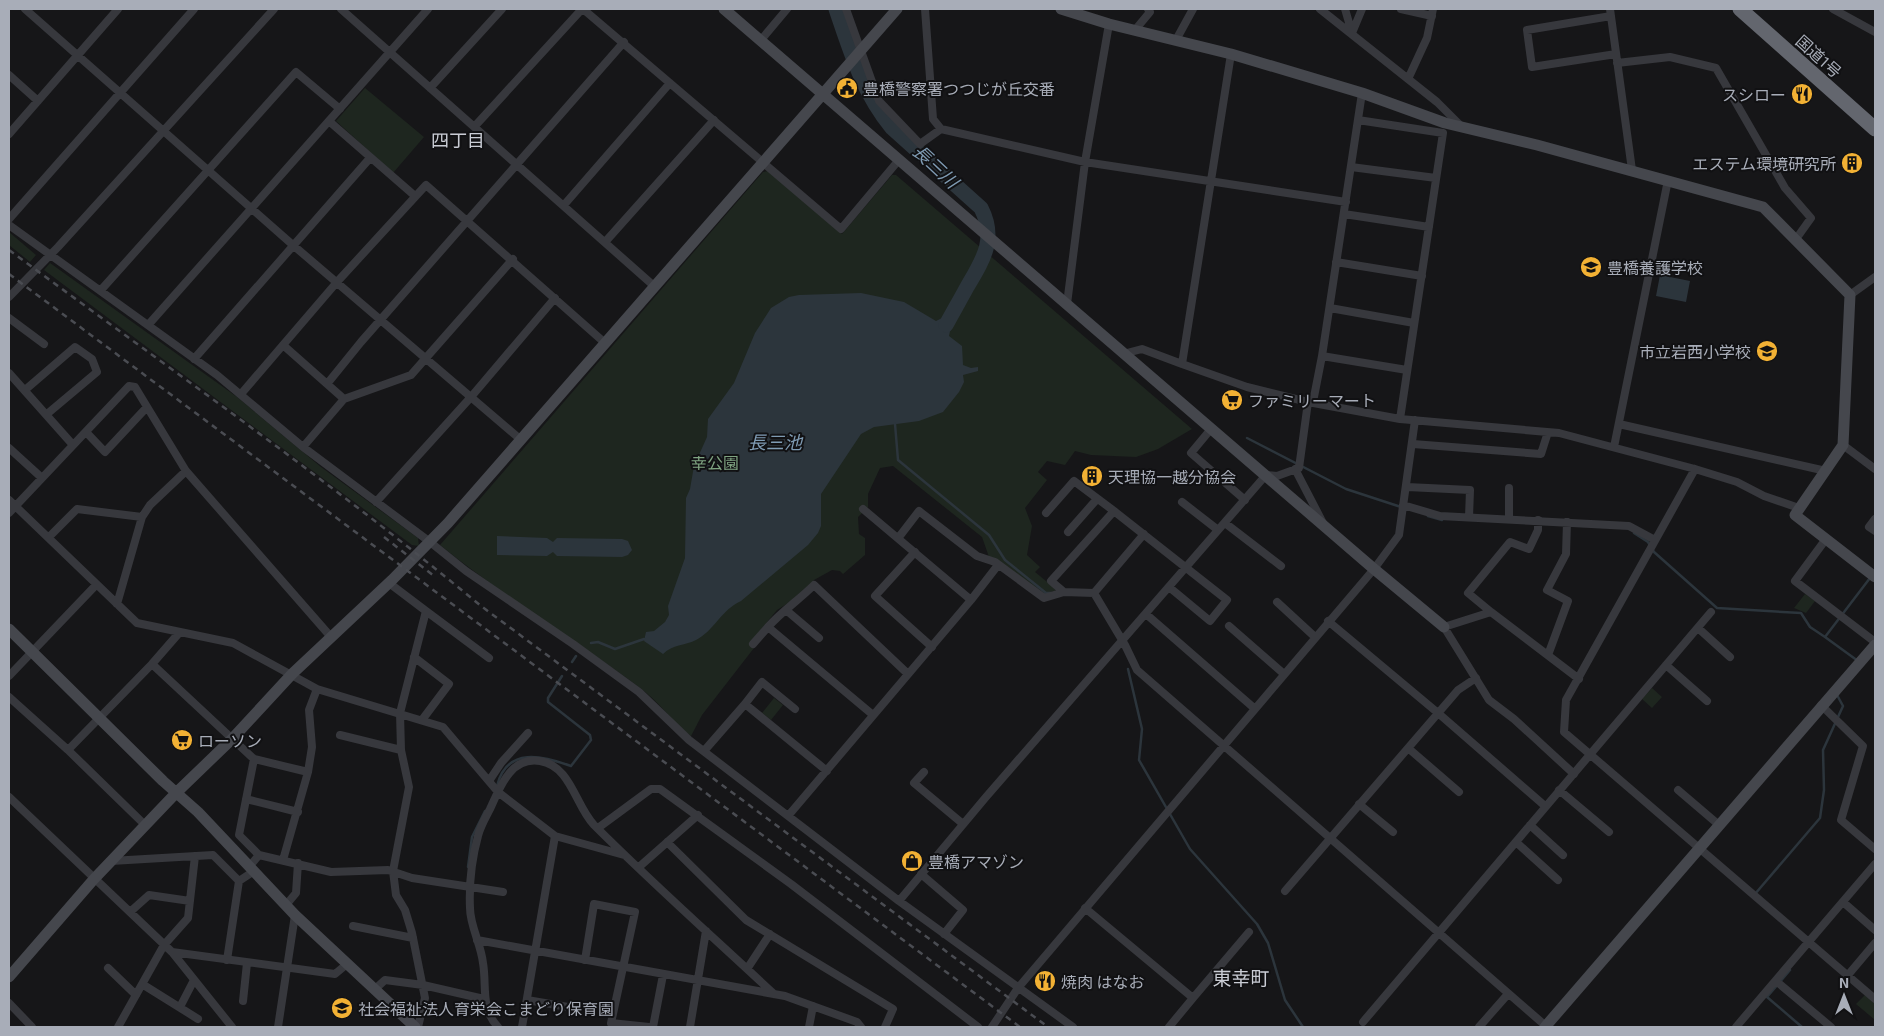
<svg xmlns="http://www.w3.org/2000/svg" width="1884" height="1036" font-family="'Exo 2','Noto Sans JP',sans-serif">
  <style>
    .green { fill: #1e261f }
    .water { fill: #2c353c }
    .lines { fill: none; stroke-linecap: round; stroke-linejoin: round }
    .stream { stroke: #2c353c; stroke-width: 2.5 }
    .river { stroke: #2c353c; stroke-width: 15 }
    .street { stroke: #37383d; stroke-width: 8 }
    .secondary { stroke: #45474d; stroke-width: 11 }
    .highway { stroke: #63666e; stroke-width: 15 }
    .rail { stroke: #4a4c52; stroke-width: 2.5; stroke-dasharray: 6 5; stroke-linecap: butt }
    .labels { text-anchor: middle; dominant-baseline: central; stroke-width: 4; stroke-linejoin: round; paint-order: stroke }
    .street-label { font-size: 16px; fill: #a8adb8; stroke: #111113 }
    .poi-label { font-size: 16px; fill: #a8adb8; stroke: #111113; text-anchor: start }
    .park-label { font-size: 16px; fill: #7fa381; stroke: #111113 }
    .neighbourhood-label { font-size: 18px; fill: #c9ccd4; stroke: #111113 }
    .water-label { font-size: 18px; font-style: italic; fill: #7f9bb3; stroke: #111113 }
    .quarter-label { font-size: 19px; fill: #c9ccd4; stroke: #111113 }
  </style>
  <rect width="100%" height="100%" fill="#161618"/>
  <path class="green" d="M 365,88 L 424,137 L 393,173 L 336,121 Z
    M 768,171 L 842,234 L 892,175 L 896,175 L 1192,429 L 1158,449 L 1136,457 L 1091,455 L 1075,451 L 1065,465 L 1047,461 L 1038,472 L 1047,480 L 1025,508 L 1032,526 L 1027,555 L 1040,567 L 1035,572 L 1057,590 L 1044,594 L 989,557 L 982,537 L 893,466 L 880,468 L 868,494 L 868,507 L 858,517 L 859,534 L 865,538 L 865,555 L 843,574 L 840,571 L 832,570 L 814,580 L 796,598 L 777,610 L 750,643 L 754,648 L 702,715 L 691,736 C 673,723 661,704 644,691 C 577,640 504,597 440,545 L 763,172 Z
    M 9,232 L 36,255 L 30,262 L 9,245 Z
    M 50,263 L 237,397 L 321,467 L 418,538 L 419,546 L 412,545 L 44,270 Z
    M 1805,594 L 1815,601 L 1806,613 L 1794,608 Z
    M 1652,688 L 1662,697 L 1652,708 L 1642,699 Z
    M 774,698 L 783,705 L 771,720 L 762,713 Z
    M 1865,995 L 1875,1004 L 1875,1020 L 1856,1004 Z"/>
  <path class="water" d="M 1660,275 L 1690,281 L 1686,302 L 1656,296 Z
    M 861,293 L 904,302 L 936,321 L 942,318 L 951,326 L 949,336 L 962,346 L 963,365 L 971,368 L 978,367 L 978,371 L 963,375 L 964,382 L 959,392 L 943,412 L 919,421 L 874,427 L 861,434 L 821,494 L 821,526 L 818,533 L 808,545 L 741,601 C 722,609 713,632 696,640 C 684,646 673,644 663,654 L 644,641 L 646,632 L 654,631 L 665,622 L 669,615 L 668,606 L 685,558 L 686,498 L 690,489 L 694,466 L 707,437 L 708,419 L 734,383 L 755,333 L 771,308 L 789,297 L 799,295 Z
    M 497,536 L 547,538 L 553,542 L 557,538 L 622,539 L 628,541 L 632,550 L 628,555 L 622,557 L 557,556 L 553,552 L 547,556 L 497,555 Z"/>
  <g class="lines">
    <path class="stream" d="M 895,424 L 898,460 L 989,535 L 1005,560 L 1046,593 L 1051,593
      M 1247,438 L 1346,489 L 1401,507
      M 1428,516 L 1442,520
      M 1634,533 L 1648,542 L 1654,552 L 1717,608 L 1801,613 L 1810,627 L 1825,637 L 1870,578
      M 1825,637 L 1858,661
      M 591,643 L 598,642 L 615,649 L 644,639
      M 572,662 L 576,656
      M 1128,669 L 1142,729 L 1139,760 L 1190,849 L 1257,924 L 1268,943 L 1285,1000 L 1303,1027
      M 497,786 C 507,746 543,756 571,766 L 591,740 L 590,735 L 548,702 L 548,698 L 562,676
      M 468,867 L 472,837 L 485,811
      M 1755,894 L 1820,818 L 1824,790 L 1823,750 L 1843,706 L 1837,695
      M 1790,970 L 1767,997 L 1802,1027"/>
    <path class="river" d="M 836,9 C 851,53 862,91 892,128 L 981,208 C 997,239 983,260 967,287 C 960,300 953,312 946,325"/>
    <path class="street" d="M 25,9 L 294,246 L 520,439
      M 341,9 L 654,286
      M 583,9 L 841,229 L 898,161
      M 846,9 L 879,101 L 920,144 L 941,129
      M 925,9 L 933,119 L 941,129 L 1085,162 L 1346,202
      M 1320,9 L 1437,102 L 1460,125
      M 1345,9 L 1352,33
      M 1401,9 L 1432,16
      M 1610,9 L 1632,170
      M 1833,9 L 1875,32
      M 1611,16 L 1527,30 L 1532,67 L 1616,54
      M 1135,30 L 1150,12 L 1148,9
      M 1352,33 L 1362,9
      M 761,40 L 787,9
      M 1176,40 L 1193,9
      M 1231,54 L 1182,364 L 1247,387 L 1308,402 L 1400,419 L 1559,433 L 1695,469 L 1737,482 L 1764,496 L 1799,508
      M 1617,63 L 1670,57 L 1716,68 L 1785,188 L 1811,218 L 1796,239
      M 9,75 L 38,101
      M 1408,79 L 1427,38 L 1433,9
      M 430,88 L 502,9
      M 1358,120 L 1443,133 L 1400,419
      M 330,122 L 415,196
      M 475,126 L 582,9
      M 9,134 L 118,9
      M 1351,167 L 1436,178
      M 564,205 L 670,83
      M 1344,214 L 1429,227
      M 9,219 L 194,9
      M 9,225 L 217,375 L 303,447 L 430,542 L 466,571 L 573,644 L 639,692 L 689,740 L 899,901 L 1073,1027
      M 606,241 L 714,120
      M 1336,262 L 1422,276
      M 101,290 L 296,72 L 340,109
      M 1850,295 L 1875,277
      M 9,297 L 58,247 L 274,9
      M 1067,304 L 1085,162 L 1109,24
      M 1330,308 L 1414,323
      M 9,318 L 44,344
      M 149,324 L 428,9
      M 283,345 L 344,399 L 303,447
      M 1123,354 L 1142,349 L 1182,364
      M 1322,356 L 1407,370
      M 194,359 L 370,158
      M 9,373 L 73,445
      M 327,384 L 361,342 L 624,42
      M 25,390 L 75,347 L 92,359 L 97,372 L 47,414
      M 241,394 L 337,282 L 426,185 L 605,343
      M 344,399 L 411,375 L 513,259
      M 1313,402 L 1322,356 L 1362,93
      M 1619,424 L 1826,471
      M 1211,429 L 1191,453 L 1245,500
      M 86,432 L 105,452 L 147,407
      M 1413,444 L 1541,454 L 1548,432
      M 1843,445 L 1875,469
      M 1614,447 L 1668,180
      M 9,448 L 42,478
      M 1295,469 L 1323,523
      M 1695,469 L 1566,700 L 1564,732 L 1875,999
      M 1407,487 L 1470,490 L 1469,517
      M 9,500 L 137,623 L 233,643 L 317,689 L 443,727 L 498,792 L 555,836 L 624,855
      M 376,502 L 471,397 L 555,298
      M 1182,502 L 1218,530
      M 1403,505 L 1440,516 L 1629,526 L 1655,540
      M 9,513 L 129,386 L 135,387 L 186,471 L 331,637
      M 1046,513 L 1074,481 L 1114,511
      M 1509,518 L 1509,488
      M 1875,519 L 1869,527 L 1875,531
      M 1225,523 L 1281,566
      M 1068,532 L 1097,499
      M 49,537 L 77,509 L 142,517
      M 899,537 L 919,511 L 977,556 L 995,562 L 1044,598 L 1064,592 L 1094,593 L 1125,645 L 1137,670 L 1547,1027
      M 1826,539 L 1795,581 L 1875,642
      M 915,552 L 875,596 L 932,647
      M 389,583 L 426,611 L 400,713 L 401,750 L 409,787 L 393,871 L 396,895 L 405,910 L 412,933 L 425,998 L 418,1027
      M 1064,592 L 1051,581 L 1114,511 L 1227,600 L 1210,621 L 1169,587
      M 1094,593 L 1144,534
      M 971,600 L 998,565
      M 1277,602 L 1315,637
      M 117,604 L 142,517 L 150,505 L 186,471
      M 786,610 L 819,638
      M 426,611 L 489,658
      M 1491,612 L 1468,593 L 1510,542 L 1529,549 L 1538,530 L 1538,520
      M 1146,614 L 1254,708
      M 1328,621 L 1438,713 L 1545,806
      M 1229,626 L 1284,674
      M 1698,628 L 1730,657
      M 753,644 L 768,627
      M 1548,655 L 1568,601 L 1547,590 L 1566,554 L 1567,522
      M 414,657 L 449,684 L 422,720
      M 152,664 L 254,759 L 308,772
      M 1666,665 L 1707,701
      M 9,676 L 96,585
      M 9,697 L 68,750 L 145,825
      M 745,704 L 762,682 L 795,709
      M 1821,705 L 1863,746 L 1841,820 L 1875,849
      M 873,715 L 768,627 C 782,611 799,600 814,585 L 908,674
      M 340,735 L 401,750
      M 1408,748 L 1459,792
      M 68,750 L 152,664 L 179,633
      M 704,751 L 745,704 L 827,771
      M 254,759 L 239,835 L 259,855
      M 924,772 L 914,783 L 963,824
      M 1574,774 L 1514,719 L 1489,700 L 1444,627 L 1491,612 L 1579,679
      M 489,781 L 501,763 L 528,733
      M 1559,790 L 1609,832
      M 1678,790 L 1719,825
      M 9,797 L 172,952 L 232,1027
      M 246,799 L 298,812
      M 1359,804 L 1393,832
      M 788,816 L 971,600 L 863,509
      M 1530,825 L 1563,855
      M 598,828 L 651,789 L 660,789 L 791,884 L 978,1027
      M 667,842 L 746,920 L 893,1009 L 885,1027
      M 1516,842 L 1558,880
      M 283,860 L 308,772 L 312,747 L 309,710 L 317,689
      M 111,861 L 213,855 L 239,881
      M 249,867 L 259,855 L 331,872 L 388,870 L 412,878 L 503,892
      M 639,867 L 698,815
      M 921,874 L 963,910 L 944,934
      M 1285,891 L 1458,690 L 1476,678
      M 899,901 L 986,797 L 1266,475 L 1277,476 L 1299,468 L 1308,402
      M 1843,902 L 1875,930
      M 286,905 L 296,893 L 298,863
      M 1085,908 L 1193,998 L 1169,1027
      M 130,912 L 149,895 L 190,901
      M 353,926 L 413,938
      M 477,940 L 785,996 L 857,1022 L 861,1027
      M 172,952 L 335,974 L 347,964
      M 227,960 L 239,881 L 254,871
      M 585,960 L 594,904 L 635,912 L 611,1023 L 649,1027
      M 108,968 L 136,995
      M 747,969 L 770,934
      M 1848,975 L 1875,943
      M 1776,981 L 1831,1027
      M 142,984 L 198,1019
      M 374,990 L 385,980 L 423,985 L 484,999
      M 1193,998 L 1249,932
      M 527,1000 L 568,1007
      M 243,1001 L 247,963
      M 9,1003 L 32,1027
      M 180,1007 L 194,980
      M 1363,1022 L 1711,612
      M 118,1027 L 164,945 L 188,918 L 195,856
      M 278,1027 L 295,915
      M 498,1027 C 480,1008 487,986 483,963 C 481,944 470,926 470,908 C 469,885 472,858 478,836 C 480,827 486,817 490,809 C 500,787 511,756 540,761 C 571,766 575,805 594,825 C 652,883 714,938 774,994
      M 522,1027 L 555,836
      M 653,1027 L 663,975
      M 690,1027 L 706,931
      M 809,1027 L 813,1006
      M 992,1027 L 1018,988 L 1374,569 L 1399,535 L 1415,420
      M 1479,1027 L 1508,994
      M 1736,1027 L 1875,864"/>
    <path class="secondary" d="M 724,9 L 1374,569 L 1444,627
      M 1061,9 L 1109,24 L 1231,54 L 1362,93 L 1445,123 L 1537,145 L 1763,207 L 1850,295 L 1843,445 L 1795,515 L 1875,577
      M 9,629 L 163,781 L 198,812 L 295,915 L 415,1027
      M 9,977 L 94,879 L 176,793 L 232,739 L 292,674 L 392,580 L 448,523 L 897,9
      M 1545,1027 L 1875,645"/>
    <path class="highway" d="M 1740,9 L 1875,129"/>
    <path class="rail" d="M 9,250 C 167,367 329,480 481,606 L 1048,1027
      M 9,274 L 1020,1027
      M 384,537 L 434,576"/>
  </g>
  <defs>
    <g id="civic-disc" transform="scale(1.125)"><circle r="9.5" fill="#f2b134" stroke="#111113"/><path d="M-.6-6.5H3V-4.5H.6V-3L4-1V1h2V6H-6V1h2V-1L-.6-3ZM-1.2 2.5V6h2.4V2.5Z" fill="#111"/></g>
    <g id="restaurant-disc" transform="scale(1.125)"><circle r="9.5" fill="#f2b134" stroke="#111113"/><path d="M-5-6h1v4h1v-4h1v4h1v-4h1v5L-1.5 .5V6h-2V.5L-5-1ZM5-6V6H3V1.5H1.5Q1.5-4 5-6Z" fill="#111"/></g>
    <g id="building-disc" transform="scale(1.125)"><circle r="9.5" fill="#f2b134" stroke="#111113"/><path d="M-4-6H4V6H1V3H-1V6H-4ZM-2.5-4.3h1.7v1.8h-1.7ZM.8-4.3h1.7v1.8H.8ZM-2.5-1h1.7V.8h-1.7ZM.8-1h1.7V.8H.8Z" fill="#111"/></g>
    <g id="school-disc" transform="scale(1.125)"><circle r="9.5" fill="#f2b134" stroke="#111113"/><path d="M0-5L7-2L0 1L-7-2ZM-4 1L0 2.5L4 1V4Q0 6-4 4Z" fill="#111"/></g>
    <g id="supermarket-disc" transform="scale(1.125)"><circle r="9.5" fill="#f2b134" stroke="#111113"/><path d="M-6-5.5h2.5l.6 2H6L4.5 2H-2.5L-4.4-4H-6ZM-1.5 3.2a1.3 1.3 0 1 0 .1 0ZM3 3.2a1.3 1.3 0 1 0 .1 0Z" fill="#111"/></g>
    <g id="shop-disc" transform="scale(1.125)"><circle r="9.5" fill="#f2b134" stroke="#111113"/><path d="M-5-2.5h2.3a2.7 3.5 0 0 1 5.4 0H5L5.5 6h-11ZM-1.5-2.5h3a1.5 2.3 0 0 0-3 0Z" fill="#111"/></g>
  </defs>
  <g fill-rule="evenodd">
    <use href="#civic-disc" x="847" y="88"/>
    <use href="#restaurant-disc" x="1802" y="94"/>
    <use href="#building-disc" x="1852" y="163"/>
    <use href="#school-disc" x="1591" y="267"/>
    <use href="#school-disc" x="1767" y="351"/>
    <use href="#supermarket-disc" x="1232" y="400"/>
    <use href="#building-disc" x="1092" y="476"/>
    <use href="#supermarket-disc" x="182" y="740"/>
    <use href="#shop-disc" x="912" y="861"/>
    <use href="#restaurant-disc" x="1045" y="981"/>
    <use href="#school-disc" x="342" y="1008"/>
  </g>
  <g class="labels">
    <g class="street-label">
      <text transform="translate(1819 56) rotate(42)">国道1号</text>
    </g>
    <g class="poi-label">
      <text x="863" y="88">豊橋警察署つつじが丘交番</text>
      <text x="1786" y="94" text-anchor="end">スシロー</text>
      <text x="1836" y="163" text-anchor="end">エステム環境研究所</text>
      <text x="1607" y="267">豊橋養護学校</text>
      <text x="1751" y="351" text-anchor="end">市立岩西小学校</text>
      <text x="1248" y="400">ファミリーマート</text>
      <text x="1108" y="476">天理協一越分協会</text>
      <text x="198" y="740">ローソン</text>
      <text x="928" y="861">豊橋アマゾン</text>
      <text x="1061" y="981">焼肉 はなお</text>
      <text x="358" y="1008">社会福祉法人育栄会こまどり保育園</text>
    </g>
    <g class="park-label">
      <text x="715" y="462">幸公園</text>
    </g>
    <g class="neighbourhood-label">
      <text x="458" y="140">四丁目</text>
    </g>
    <g class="water-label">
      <text transform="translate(936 166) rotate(43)">長三川</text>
      <text x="775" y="442">長三池</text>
    </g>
    <g class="quarter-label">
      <text x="1241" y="977">東幸町</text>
    </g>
  </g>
  <rect width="1884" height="1036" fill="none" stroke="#a8adb8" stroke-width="20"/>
  <g transform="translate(1844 996)" stroke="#111113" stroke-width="4" paint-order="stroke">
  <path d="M0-4L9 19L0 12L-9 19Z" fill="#a8adb8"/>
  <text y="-8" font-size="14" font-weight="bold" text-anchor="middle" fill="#a8adb8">N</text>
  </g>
</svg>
